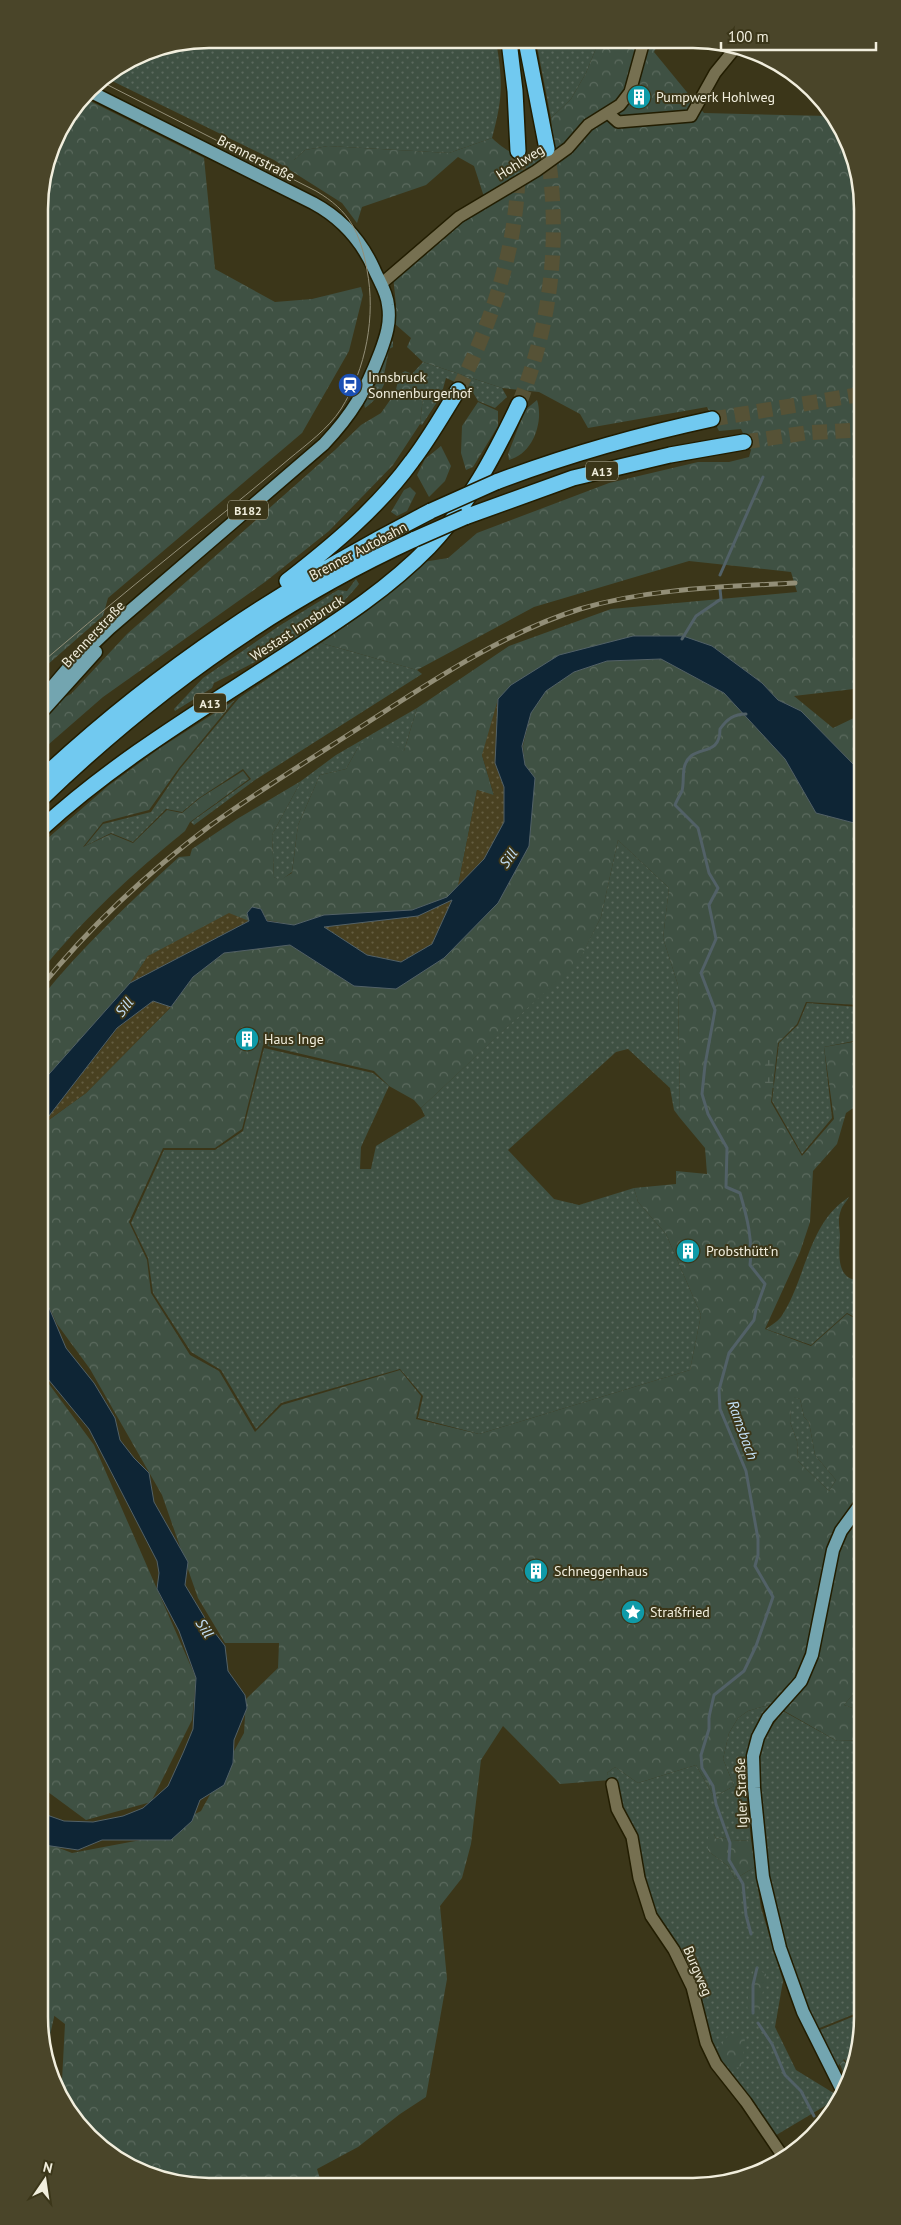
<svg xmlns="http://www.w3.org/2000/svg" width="901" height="2225" font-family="'PT Sans',sans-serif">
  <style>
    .grass { fill: url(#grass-dots) }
    .forest { fill: url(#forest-crowns); fill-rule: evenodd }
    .wetland { fill: url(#wetland-marsh) }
    .sand { fill: url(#sand-dots) }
    .water { fill: #0e2535; stroke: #526167; fill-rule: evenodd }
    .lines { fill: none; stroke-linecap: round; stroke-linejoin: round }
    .stream { stroke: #526167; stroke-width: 3 }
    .highway-tunnel { stroke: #565236; stroke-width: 15; stroke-dasharray: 15 8; stroke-linecap: butt }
    .minor-casing { stroke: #221d01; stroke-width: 14 }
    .major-casing { stroke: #221d01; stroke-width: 15 }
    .highway-casing { stroke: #221d01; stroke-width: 18 }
    .minor { stroke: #767051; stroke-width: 11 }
    .major { stroke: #73a5b0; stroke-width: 12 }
    .highway { stroke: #71c9f0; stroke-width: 15 }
    .tram { stroke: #928e77; stroke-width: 1 }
    .rail-casing { stroke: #928e77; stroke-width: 5 }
    .rail { stroke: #3b3619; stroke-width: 3; stroke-dasharray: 9; stroke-linecap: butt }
    .highway-bridge-casing { stroke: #221d01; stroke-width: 18; stroke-linecap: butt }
    .highway-bridge { stroke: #71c9f0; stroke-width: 15 }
    .labels { text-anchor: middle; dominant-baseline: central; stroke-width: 4; stroke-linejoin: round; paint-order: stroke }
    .shield { fill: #3b3619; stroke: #bab7a2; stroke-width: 1 }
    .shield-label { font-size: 12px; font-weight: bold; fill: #f1eedd }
    .poi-label { font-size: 14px; fill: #f1eedd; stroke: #3b3619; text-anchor: start }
    .street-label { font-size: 14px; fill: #f1eedd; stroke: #3b3619 }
    .water-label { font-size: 15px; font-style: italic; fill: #c4e0f7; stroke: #3b3619 }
    .rim { fill: none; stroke: #f1eedd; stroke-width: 2.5 }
  </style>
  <defs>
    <pattern id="grass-dots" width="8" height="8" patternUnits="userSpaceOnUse" patternTransform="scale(1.25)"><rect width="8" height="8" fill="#3f5143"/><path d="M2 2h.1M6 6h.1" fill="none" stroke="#5b6a5e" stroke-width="1.8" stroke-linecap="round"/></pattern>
    <pattern id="forest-crowns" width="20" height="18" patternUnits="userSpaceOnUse" patternTransform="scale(1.25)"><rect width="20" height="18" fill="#3f5143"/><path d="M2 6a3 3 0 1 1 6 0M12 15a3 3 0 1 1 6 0" fill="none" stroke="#5b6a5e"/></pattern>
    <pattern id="wetland-marsh" width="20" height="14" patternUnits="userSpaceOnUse" patternTransform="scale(1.25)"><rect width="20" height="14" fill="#3f5143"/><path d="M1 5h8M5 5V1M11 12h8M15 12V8" fill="none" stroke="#5b6a5e"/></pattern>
    <pattern id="sand-dots" width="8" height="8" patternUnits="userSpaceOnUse" patternTransform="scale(1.25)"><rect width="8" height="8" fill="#494121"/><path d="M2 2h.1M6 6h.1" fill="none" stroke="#645d41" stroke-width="1.8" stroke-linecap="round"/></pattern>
  </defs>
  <rect width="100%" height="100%" fill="#3b3619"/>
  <path class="grass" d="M 209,39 L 496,41 C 503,81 503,98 492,138 L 449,153 L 328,146 L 305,150 L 294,160 L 274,160 L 104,77 L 144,52 Z
    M 536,41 L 599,41 L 586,73 L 571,99 L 551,118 Z
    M 391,339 L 393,342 L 393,347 L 389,349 L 384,375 L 386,379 C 382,391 375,401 365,408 L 364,404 L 376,384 Z
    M 423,362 L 502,388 L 507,397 L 495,408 L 478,401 L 471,389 L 446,378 L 441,396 L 422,425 L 420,424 L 425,379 L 412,374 Z
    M 356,579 L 359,584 C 323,630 265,657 214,683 L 212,688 L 175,711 L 174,709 L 203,678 L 279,626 L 338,590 L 347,591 Z
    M 321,643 L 417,670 L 422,674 L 255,780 L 194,825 L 191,822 L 251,779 L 243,769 L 199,798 L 182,812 L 166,809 L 133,842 L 111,833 L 85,846 L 103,824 L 151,812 L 180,769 L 239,698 Z
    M 417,708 L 404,751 L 360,744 L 346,769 L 320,775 L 298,825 L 292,872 L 280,881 L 274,877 L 272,835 L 301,781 L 336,755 Z
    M 618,840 L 669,888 L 663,938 L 678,985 L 680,1118 L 674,1110 L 670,1088 L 628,1049 L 616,1052 L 508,1150 L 554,1199 L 579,1205 L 634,1188 L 638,1202 L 666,1234 L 701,1315 L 690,1370 L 479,1434 L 418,1418 L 423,1396 L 400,1369 L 281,1403 L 256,1429 L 221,1370 L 191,1352 L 153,1293 L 148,1258 L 131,1223 L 164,1150 L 215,1150 L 243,1131 L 264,1048 L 373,1073 L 389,1086 L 361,1147 L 360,1169 L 371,1169 L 376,1146 L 425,1116 L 421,1108 L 580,958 L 601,917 Z
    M 807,1003 L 859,1007 L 859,1040 L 824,1047 L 832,1118 L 802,1154 L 772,1101 L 779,1043 L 798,1025 Z
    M 849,1197 C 847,1201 842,1206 841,1210 C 837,1220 840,1228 840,1237 C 839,1253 836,1281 860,1280 L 860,1320 L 847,1313 L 811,1345 L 766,1329 C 771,1325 777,1322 781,1317 C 807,1278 807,1224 849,1197 Z
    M 791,1396 L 800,1399 L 804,1417 L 809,1422 L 815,1455 L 836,1480 L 829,1491 L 798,1461 L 797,1441 L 790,1422 Z
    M 861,1685 L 861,1711 L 844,1705 Z
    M 772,1704 C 738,1745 746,1791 751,1840 L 732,1841 L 722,1837 L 716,1839 L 714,1834 L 708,1851 L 728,1866 L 735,1879 L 755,1867 L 761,1908 L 783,1981 L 775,2027 L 796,2070 L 840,2097 L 773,2137 L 722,2068 L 712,2047 L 701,2011 L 654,1916 L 607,1773 L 615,1767 L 638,1783 L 696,1765 L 714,1797 L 734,1786 L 723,1759 L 729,1733 L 738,1718 L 748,1711 Z
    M 783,1711 L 837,1741 L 861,1740 L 861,1805 L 859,1806 L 861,1815 L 862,2011 L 817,2029 L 785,1947 L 770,1883 L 762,1831 L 758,1766 L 762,1740 Z
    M 44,2007 L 55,2013 L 47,2048 L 48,2068 L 44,2060 Z
    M 862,2013 L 862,2027 L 852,2068 L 844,2059 L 837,2067 L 820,2030 Z"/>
  <path class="forest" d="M 599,41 L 659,42 L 654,52 L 704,113 L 829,116 L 857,165 L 858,686 L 854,689 L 794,696 L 833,728 L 858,716 L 858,769 L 801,711 L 778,700 L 762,683 L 712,646 L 560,655 L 482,755 L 494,796 L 477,790 L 458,886 L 447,897 L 412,910 L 324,915 L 294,925 L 267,920 L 261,909 L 252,907 L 247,913 L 249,921 L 148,956 L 130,983 L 42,1082 L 41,998 C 83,946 130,902 179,857 L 190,856 L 192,849 L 237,819 L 301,781 L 272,835 L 274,877 L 280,880 L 292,873 L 298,825 L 320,775 L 346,769 L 360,744 L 380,734 L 404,751 L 417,708 L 509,646 L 611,609 L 797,592 L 791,572 L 689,561 L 534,607 L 417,670 L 321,643 L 367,611 L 423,562 L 448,558 L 477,533 L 609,483 L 698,462 L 729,462 L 749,457 L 751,450 L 741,429 L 719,431 L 707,407 L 588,428 L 580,414 L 539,392 L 502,388 L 423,362 L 407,347 L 411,338 L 395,324 L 396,305 L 393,276 L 486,203 L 474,166 L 458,157 L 426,185 L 362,207 L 357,223 L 342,203 L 274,160 L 294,160 L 305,150 L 328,146 L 449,153 L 492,138 C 515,160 524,156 553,149 L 551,118 L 571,99 L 586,73 Z
    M 84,98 L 204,158 L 215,269 L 275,302 L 312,299 L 361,287 L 363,295 L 349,351 L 302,433 L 108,598 L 103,616 L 46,666 L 41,674 L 39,197 L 56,133 Z
    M 405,371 L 425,379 L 420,424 L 393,465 L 329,531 L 265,582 L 103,697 L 41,751 L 41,722 L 59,700 L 71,694 L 127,634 L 335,450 L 361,425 L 381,413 L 395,393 L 400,374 Z
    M 537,400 C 544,422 533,454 509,460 L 508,454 L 525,410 Z
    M 478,402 L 498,411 L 498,426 L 473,467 L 466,470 L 461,453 L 462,426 Z
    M 441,446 L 451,466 L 445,481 L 429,497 L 417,475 L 425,459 Z
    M 410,487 L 416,493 L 407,511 L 397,516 L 391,512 L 404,490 Z
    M 661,659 L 724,693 L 785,759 L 816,813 L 858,824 L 859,1005 L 806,1002 L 797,1024 L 778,1043 L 771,1102 L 802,1156 L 834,1119 L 824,1047 L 859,1041 L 859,1104 L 846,1113 L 837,1144 L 813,1171 L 810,1222 L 800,1252 L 765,1329 L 811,1346 L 847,1314 L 860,1321 L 861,1685 L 844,1705 L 861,1711 L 861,1740 L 837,1741 L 772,1704 L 748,1711 L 738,1718 L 729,1733 L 723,1759 L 734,1786 L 714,1797 L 696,1765 L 638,1783 L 615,1767 L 607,1773 L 610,1780 L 560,1784 L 503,1726 L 481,1760 L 471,1844 L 462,1878 L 440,1906 L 447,1979 L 426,2097 L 400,2114 L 358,2147 L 317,2169 L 321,2182 L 176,2183 L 96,2144 L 61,2099 L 65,2024 L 44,2008 L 44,1842 L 72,1853 L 146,1839 L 201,1811 L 244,1733 L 246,1699 L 278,1668 L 279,1643 L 225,1643 L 198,1598 L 162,1495 L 90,1369 L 57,1324 L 42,1291 L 42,1125 L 86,1093 L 171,1007 L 193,977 L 224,953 L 290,945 L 354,986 L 444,958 L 535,778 L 525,765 L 523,746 L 531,713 L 546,691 L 574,672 L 607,661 ZM 618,840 L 669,888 L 663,938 L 678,985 L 680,1118 L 705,1148 L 707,1174 L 676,1171 L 676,1184 L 634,1188 L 638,1202 L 666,1234 L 701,1315 L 690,1370 L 479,1434 L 416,1419 L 421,1396 L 400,1370 L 282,1405 L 255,1432 L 219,1371 L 190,1355 L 151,1293 L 147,1260 L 129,1222 L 163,1148 L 215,1148 L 242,1129 L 263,1045 L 374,1071 L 389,1086 L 414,1100 L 421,1108 L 580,959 L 601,917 ZM 792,1397 L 800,1399 L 804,1417 L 809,1422 L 815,1455 L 836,1480 L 829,1491 L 798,1461 L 797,1441 L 790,1422 Z
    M 235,700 L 179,768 L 149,810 L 103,822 L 83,847 L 111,834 L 133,843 L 167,810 L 182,813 L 200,798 L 243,771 L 249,779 L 190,822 L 185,831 C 133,873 83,919 41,971 L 41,844 L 108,786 L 160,748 Z
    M 43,1376 L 94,1445 L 196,1678 L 192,1720 L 151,1802 L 86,1820 L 44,1789 Z
    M 714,1834 L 716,1839 L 722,1837 L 732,1841 L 751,1840 L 755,1867 L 735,1879 L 728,1866 L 708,1851 L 708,1837 Z
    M 754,1968 L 766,1974 L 760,2008 L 758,2013 L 751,2016 L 748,2015 L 747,2001 Z
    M 730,2033 L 745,2038 L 742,2067 L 734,2068 L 721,2060 L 716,2051 Z
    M 843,2060 L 852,2070 L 848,2084 L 840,2064 Z"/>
  <path class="wetland" d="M 767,1060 L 771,1060 L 774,1065 L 772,1073 L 774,1088 L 767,1087 C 762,1076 763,1071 767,1060 Z"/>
  <path class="sand" d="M 498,699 L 495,763 L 504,787 L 504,822 L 484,859 L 458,886 L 477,790 L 494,795 L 482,755 Z
    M 452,899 L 432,944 L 401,962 L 367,955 L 323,926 L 418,916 Z
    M 229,913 L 249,921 L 130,983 L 148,956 Z
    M 153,1001 L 171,1007 L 86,1093 L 43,1124 L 118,1028 Z"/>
  <path class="water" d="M 633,636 L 683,636 L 712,646 L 762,683 L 778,700 L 801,711 L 858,769 L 858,824 L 816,813 L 785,759 L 724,693 L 661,659 L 607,661 L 574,672 L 546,691 L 531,713 L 522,746 L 525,765 L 535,778 L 529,846 L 498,903 L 444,958 L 396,989 L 354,986 L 290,945 L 224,953 L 193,977 L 171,1007 L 153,1001 L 117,1028 L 42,1125 L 42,1082 L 130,983 L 249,921 L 247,913 L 252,907 L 261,909 L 267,921 L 294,925 L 324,915 L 412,910 L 447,897 L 484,859 L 504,822 L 504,787 L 495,763 L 498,699 L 511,685 L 559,655 ZM 452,900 L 432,944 L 401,962 L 367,955 L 324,927 L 418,916 Z
    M 42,1291 L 66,1348 L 94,1383 L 115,1418 L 120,1440 L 134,1458 L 149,1473 L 154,1502 L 188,1562 L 185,1585 L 209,1625 L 225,1646 L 228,1671 L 245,1695 L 247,1708 L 234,1740 L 233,1763 L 224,1785 L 200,1800 L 192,1821 L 171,1840 L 102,1840 L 78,1850 L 44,1845 L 44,1814 L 64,1821 L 93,1822 L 123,1816 L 143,1808 L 168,1786 L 183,1753 L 193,1729 L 196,1678 L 179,1631 L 157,1589 L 159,1573 L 157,1561 L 89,1429 L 43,1373 Z"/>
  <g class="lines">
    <path class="stream" d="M 720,575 L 763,477
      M 682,639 L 696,616 L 721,599 L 720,589
      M 746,714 C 734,714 727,719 720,729 C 720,754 702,747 691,756 C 680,765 685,780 682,791 C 680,795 677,800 675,805 L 698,828 L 709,873 L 718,888 L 709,905 L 716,939 L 701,973 L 715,1010 L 705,1065 L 702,1094 L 708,1114 L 727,1148 L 726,1187 L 740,1193 C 747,1217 753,1240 750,1265 L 765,1284 L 756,1309 L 754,1320 L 729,1353 L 719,1390 L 720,1409 L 746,1471 L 758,1539 L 758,1555 L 755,1566 L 773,1597 L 756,1646 L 744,1671 L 714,1695 L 709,1717 L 709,1729 L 701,1755 L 702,1768 L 713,1786 L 716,1804 L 730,1843 L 729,1860 L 743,1884 L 746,1915 L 751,1934
      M 753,2013 L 753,1985 L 757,1968
      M 758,2023 L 772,2044 L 785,2075 L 801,2091 L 814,2116"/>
    <path class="highway-tunnel" d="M 458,390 C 495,316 521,235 518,151
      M 519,404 C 552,321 561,237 547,149
      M 712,419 L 857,395
      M 744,442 L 805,433 L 857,430"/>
    <g class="minor-casing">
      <path id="minor" d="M 608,113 L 618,122 L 691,116 L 715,73 L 737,46
        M 381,284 L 459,217 L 536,171 L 568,148 L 588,125 L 620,105 L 630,92 L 644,41
        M 612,1784 L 617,1809 L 632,1837 L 639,1878 L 651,1916 L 674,1950 L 692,1987 L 706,2043 L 716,2064 L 746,2102 L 784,2158"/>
    </g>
    <g class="major-casing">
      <path id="major" d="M 41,700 L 69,667 L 110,628 L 324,444 C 353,413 365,392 380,353 C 386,337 391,322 388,305 C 387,292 379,281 374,269 C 361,240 341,218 313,203 L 89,91
        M 41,713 L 96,652
        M 843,2092 L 803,2012 L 780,1948 L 763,1877 L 754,1788 L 753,1756 L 758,1737 L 768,1718 L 801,1681 L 812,1655 L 833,1550 L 841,1531 L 860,1505"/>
    </g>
    <g class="highway-casing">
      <path id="highway" d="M 509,41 L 515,91 L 518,151
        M 526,41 L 547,149
        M 496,482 C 567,455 638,435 712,419
        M 465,517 L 573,478 L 670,455 L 744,442
        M 287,581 C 332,546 378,508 412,461 C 429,439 443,414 458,390
        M 41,779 C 159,668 287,585 431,511
        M 41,799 C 150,694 277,602 415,539
        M 41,829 C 114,762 198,712 281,658 C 333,624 385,592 429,547 C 468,506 495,454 519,404"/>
    </g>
    <use href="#minor" class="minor"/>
    <use href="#major" class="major"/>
    <use href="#highway" class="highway"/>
    <path class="tram" d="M 40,664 C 103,610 167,558 231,507 C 251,491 270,475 289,459 C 307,444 328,429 341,409 C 366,369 376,316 367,270 C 360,232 350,211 316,191 L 98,80"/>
    <g class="rail-casing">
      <path id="rail" d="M 41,987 C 90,926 148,872 211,825 C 260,790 312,758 362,726 C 432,681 501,634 580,609 C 650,588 724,587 795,583"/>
    </g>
    <use href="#rail" class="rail"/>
    <g class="highway-bridge-casing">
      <path id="highway-bridge" d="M 431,511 L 496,482
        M 415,539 L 465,517"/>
    </g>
    <use href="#highway-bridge" class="highway-bridge"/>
  </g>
  <defs>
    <g id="building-disc" transform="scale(1.25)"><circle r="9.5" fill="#0f9aa8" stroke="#3b3619"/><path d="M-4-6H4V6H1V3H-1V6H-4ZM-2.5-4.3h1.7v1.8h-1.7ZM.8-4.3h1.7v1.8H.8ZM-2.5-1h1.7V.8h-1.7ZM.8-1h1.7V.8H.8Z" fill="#fff"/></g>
    <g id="station-disc" transform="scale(1.25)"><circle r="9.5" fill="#1a4fb4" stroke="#3b3619"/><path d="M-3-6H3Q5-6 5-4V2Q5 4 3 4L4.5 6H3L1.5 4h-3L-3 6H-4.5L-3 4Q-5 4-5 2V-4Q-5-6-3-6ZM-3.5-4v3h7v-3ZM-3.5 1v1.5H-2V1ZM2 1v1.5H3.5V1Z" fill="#fff"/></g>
    <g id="sight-disc" transform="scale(1.25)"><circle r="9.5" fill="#0f9aa8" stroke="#3b3619"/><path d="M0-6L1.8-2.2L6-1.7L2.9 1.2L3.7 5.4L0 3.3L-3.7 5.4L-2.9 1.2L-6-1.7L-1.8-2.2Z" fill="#fff"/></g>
  </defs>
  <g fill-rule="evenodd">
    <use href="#building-disc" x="639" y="97"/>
    <use href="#station-disc" x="350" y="385"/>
    <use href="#building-disc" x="247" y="1039"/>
    <use href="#building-disc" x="688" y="1251"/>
    <use href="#building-disc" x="536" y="1571"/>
    <use href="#sight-disc" x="633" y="1612"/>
  </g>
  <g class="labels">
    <g class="shield">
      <rect x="586" y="461.5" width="32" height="19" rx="4"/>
      <rect x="228" y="500.5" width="40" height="19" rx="4"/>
      <rect x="194" y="693.5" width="32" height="19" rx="4"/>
    </g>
    <g class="shield-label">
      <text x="602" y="471">A13</text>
      <text x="248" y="510">B182</text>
      <text x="210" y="703">A13</text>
    </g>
    <g class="poi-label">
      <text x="656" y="97">Pumpwerk Hohlweg</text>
      <text x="368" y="377">Innsbruck<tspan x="368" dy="16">Sonnenburgerhof</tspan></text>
      <text x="264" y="1039">Haus Inge</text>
      <text x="706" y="1251">Probsthütt'n</text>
      <text x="554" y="1571">Schneggenhaus</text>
      <text x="650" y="1612">Straßfried</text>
    </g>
    <g class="street-label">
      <text transform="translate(256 158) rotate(27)">Brennerstraße</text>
      <text transform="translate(520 162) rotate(-32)">Hohlweg</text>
      <text transform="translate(358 551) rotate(-28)">Brenner Autobahn</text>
      <text transform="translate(297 628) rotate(-33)">Westast Innsbruck</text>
      <text transform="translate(93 634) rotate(-47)">Brennerstraße</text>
      <text transform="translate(741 1793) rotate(-92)">Igler Straße</text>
      <text transform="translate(698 1971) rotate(67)">Burgweg</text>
    </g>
    <g class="water-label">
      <text transform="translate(508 858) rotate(-54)">Sill</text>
      <text transform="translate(124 1007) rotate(-52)">Sill</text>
      <text transform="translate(743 1430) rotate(70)">Ramsbach</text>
      <text transform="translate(205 1628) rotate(57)">Sill</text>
    </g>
  </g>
  <path d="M0 0H901V2225H0ZM209 48H693A161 161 0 0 1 854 209V2017A161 161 0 0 1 693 2178H209A161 161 0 0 1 48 2017V209A161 161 0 0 1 209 48Z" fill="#4a4529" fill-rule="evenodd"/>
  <path class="rim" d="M209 48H693A161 161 0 0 1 854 209V2017A161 161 0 0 1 693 2178H209A161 161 0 0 1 48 2017V209A161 161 0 0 1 209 48Z"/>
  <g transform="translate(45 2180) rotate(13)" stroke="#3b3619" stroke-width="4" paint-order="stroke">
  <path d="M0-4L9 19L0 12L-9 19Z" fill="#f1eedd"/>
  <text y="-8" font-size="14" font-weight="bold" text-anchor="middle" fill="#f1eedd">N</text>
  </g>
  <path d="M721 42v8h155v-8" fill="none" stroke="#f1eedd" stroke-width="2.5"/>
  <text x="728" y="42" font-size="15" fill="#f1eedd" stroke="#3b3619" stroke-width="4" paint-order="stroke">100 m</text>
</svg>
